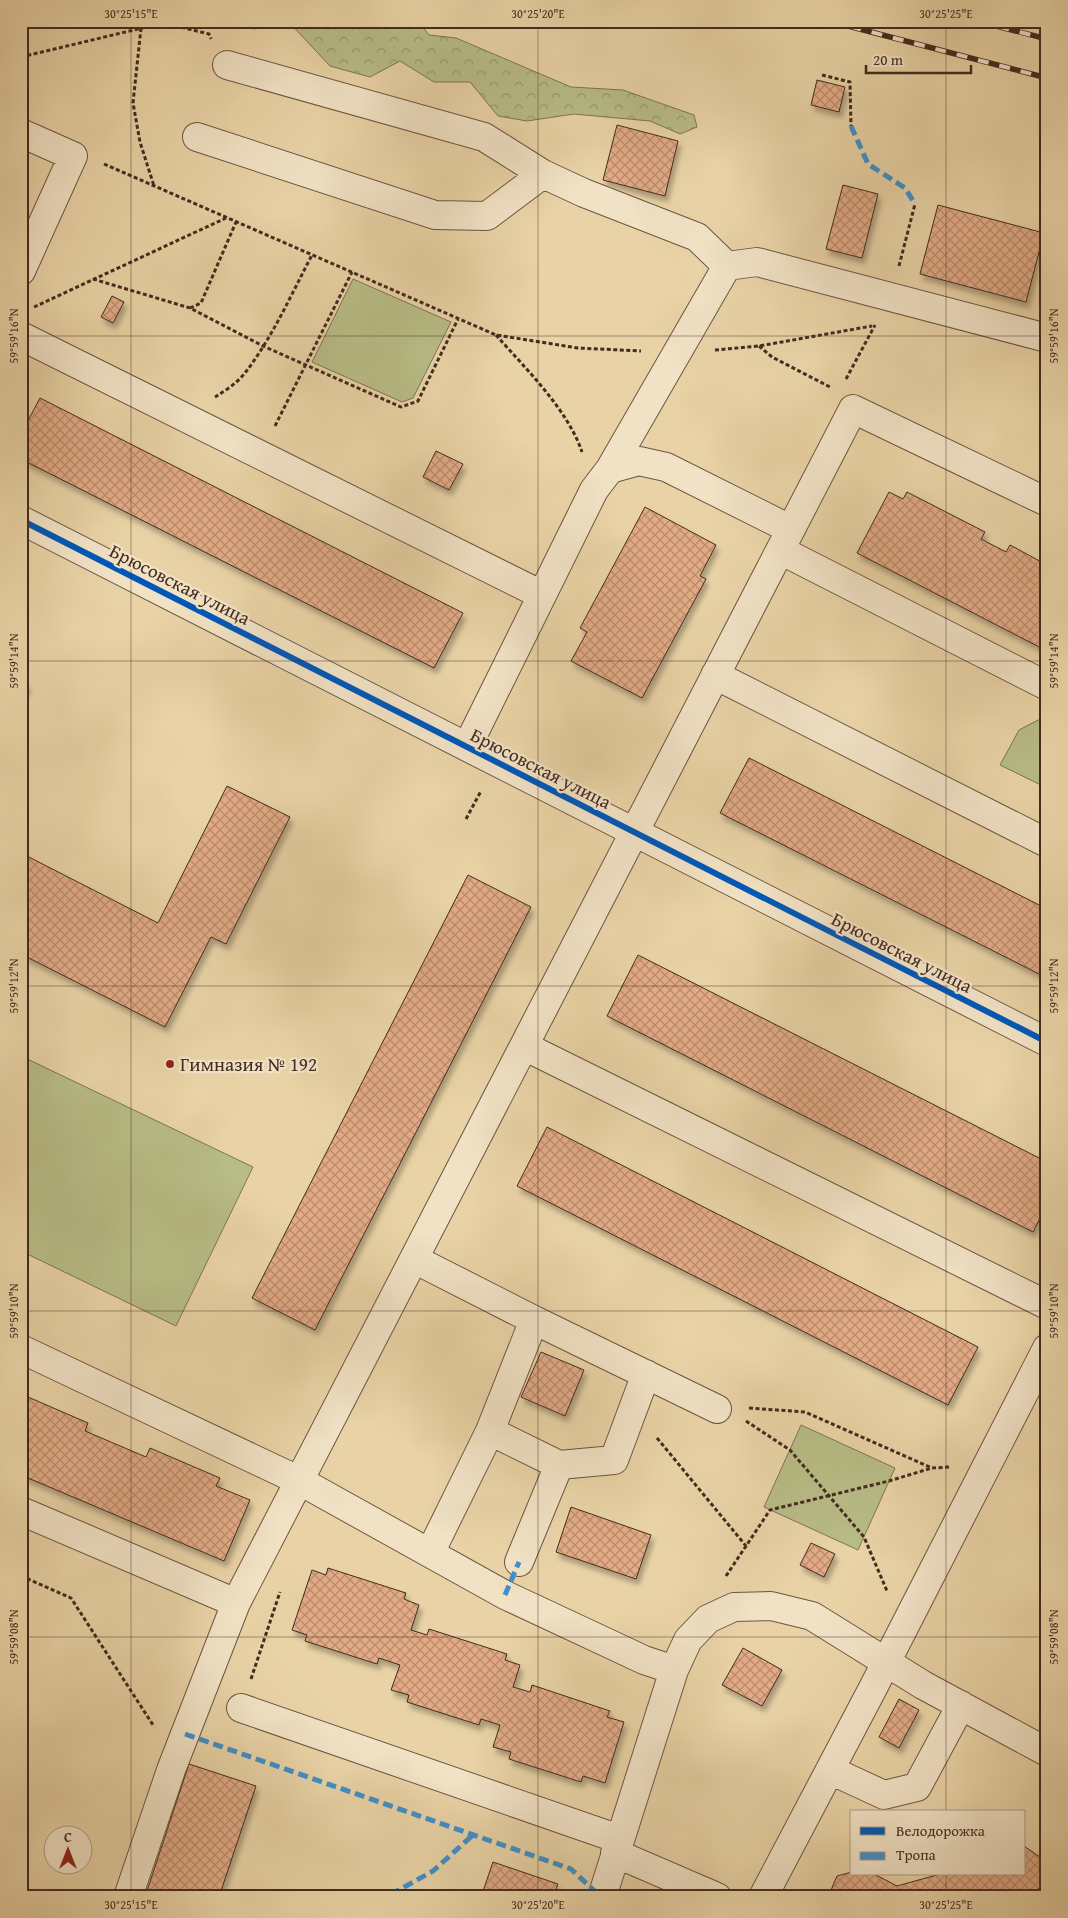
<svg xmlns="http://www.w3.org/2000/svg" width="1068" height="1918" font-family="'Gentium Book Plus',serif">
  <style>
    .forest { fill: url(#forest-crowns); stroke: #7e7453 }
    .park { fill: #b8bc86; stroke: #7e7453 }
    .building { fill: url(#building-cross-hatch); stroke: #432b20; filter: url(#shadow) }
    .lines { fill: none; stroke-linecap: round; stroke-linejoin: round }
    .minor-casing { stroke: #6c5542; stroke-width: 30 }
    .path { stroke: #432b20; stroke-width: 3; stroke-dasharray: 4 2.5; stroke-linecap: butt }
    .minor { stroke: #f1e2c5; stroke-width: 28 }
    .rail-casing { stroke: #432b20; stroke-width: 5.5 }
    .rail { stroke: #f1e2c5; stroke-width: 4; stroke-dasharray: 11; stroke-linecap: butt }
    .quiet { stroke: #4090ca; stroke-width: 5; stroke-dasharray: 10 5; stroke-linecap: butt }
    .cycleway-casing { stroke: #f1e2c5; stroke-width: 9 }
    .cycleway { stroke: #0057b8; stroke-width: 6 }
    .ticks { fill: none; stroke: #432b20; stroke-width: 1; stroke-opacity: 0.45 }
    .poi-dot { fill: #8f2418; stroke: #f1e2c5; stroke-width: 2 }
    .labels { text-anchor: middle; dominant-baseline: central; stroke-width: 4.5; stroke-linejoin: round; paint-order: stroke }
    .street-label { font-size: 19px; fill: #432b20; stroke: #f1e2c5 }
    .poi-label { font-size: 19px; fill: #432b20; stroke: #f1e2c5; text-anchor: start }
    .neatline { fill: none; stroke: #432b20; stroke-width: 2 }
    .ticks-label { font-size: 12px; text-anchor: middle; fill: #432b20 }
  </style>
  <defs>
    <pattern id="forest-crowns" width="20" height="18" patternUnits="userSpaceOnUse" patternTransform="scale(1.25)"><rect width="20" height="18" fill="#b8bc86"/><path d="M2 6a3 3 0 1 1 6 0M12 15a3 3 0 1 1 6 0" fill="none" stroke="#97996d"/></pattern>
    <pattern id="building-cross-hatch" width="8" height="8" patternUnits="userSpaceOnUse" patternTransform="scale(1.25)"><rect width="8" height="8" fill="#e2aa85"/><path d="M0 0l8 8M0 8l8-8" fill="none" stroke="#b98b6c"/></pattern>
    <filter id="shadow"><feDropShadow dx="3" dy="5.5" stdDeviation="2.5" flood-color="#0004"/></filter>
  </defs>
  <rect width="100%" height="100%" fill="#e9d3a6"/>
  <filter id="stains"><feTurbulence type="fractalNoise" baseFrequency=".004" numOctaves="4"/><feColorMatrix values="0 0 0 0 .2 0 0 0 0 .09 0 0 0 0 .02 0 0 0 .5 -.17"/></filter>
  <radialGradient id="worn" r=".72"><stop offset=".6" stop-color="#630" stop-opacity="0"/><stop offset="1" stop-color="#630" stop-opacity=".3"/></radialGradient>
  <path class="forest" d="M 226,21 L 280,21 L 254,29 Z
    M 288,21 L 418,21 L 429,35 L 456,38 L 571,87 L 623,90 L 694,115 L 697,127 L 680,134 L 650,121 L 574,114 L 527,121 L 498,116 L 470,82 L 434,82 L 400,61 L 370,77 L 330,66 Z"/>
  <path class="park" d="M 353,279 L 451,322 L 413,398 L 402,402 L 312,362 Z
    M 1044,717 L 1047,718 L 1047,788 L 1000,765 L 1019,730 Z
    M 21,1056 L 253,1167 L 176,1326 L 21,1251 Z
    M 801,1425 L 895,1468 L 858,1550 L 764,1507 Z"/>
  <path class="building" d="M 817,80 L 845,87 L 839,112 L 811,105 Z
    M 617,125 L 678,141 L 665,196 L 603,180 Z
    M 843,185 L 878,194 L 862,258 L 826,249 Z
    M 938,205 L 1044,233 L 1026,302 L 920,274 Z
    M 112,296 L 124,302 L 113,323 L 101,317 Z
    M 40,398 L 463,613 L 434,668 L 21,459 L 21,434 Z
    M 436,451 L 463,464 L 449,490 L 423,477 Z
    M 889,492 L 903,499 L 907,492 L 985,532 L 981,539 L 1006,552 L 1010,545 L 1047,565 L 1047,651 L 857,553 Z
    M 645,507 L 716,545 L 700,576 L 706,579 L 642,698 L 571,661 L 587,632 L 580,628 Z
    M 21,681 L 28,684 L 21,697 Z
    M 749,758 L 1047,909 L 1047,978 L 720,813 Z
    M 227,786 L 290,817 L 226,944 L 211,937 L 165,1027 L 21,954 L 21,853 L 158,923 Z
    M 468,875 L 531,907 L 315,1330 L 252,1298 Z
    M 638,955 L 1047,1162 L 1047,1205 L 1033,1232 L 607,1016 Z
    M 547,1127 L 978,1347 L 948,1405 L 517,1186 Z
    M 541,1352 L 584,1370 L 565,1416 L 521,1397 Z
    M 21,1394 L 88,1423 L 85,1431 L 146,1457 L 150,1448 L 220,1478 L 216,1486 L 250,1500 L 224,1561 L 21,1475 Z
    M 571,1507 L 651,1535 L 636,1579 L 556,1552 Z
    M 811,1543 L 835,1554 L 824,1577 L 800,1565 Z
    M 328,1568 L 406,1593 L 404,1599 L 419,1605 L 411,1630 L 427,1635 L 429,1629 L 507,1654 L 505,1660 L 520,1665 L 513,1687 L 530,1692 L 532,1685 L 610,1711 L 607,1717 L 624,1722 L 605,1783 L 583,1776 L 581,1782 L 509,1759 L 511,1752 L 493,1747 L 500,1725 L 481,1719 L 479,1725 L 407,1702 L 409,1695 L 391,1690 L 400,1665 L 379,1658 L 377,1664 L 305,1641 L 307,1635 L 292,1630 L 312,1570 L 326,1575 Z
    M 743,1648 L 782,1670 L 762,1706 L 722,1685 Z
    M 899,1699 L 919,1710 L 899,1748 L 879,1737 Z
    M 189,1764 L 256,1786 L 219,1897 L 145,1897 Z
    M 1024,1846 L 1047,1862 L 1047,1878 L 1032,1897 L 828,1897 L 837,1876 L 852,1872 L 852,1874 L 874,1874 L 897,1886 L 940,1874 L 1024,1874 Z
    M 493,1862 L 558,1884 L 553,1897 L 481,1897 Z"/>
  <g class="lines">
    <g class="minor-casing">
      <path id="minor" d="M 227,65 L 484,137 L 543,174 L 584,193 L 697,237 L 727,266
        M 21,133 L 73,156 L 21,271
        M 197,137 L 435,215 L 487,216 L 543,174
        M 21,336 L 542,595
        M 610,469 L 727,266 L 757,262 L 1047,338
        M 21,520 L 1047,1042
        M 780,550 L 1047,686
        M 715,675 L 1047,843
        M 467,747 L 594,490 L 610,469 L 639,461 L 666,467 L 790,529
        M 524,1046 L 1047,1305
        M 414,1259 L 534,1320 L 490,1431 L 430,1553
        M 534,1320 L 717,1409
        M 21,1349 L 300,1481 L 505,1595 L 644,1660 L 674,1670
        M 490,1431 L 559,1465
        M 21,1511 L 236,1603
        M 519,1562 L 559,1465 L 614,1460 L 646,1374
        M 241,1708 L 619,1839
        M 830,1770 L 884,1795 L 917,1787 L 961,1705
        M 615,1853 L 717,1897
        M 128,1897 L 171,1770 L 236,1603 L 853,409 L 1047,502
        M 602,1897 L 674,1670 L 688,1640 L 708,1619 L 734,1607 L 771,1606 L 812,1616 L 923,1685 L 1047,1752
        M 763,1897 L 873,1688 L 1047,1348"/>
    </g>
    <path class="path" d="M 156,21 L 209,34 L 211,39
      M 141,28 L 133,103 L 140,142 L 154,186
      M 21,57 L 163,23
      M 822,75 L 850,82 L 851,126
      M 104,164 L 496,335 L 578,348 L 641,351
      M 899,266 L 915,204
      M 93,279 L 190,308 L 263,346 L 401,407 L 418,401 L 458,319
      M 34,307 L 226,218
      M 190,308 L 201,303 L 236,222
      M 496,335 C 526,369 568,410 582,452
      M 759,346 L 772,357 L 830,387
      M 715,350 L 759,346 L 872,326
      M 846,379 L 875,325
      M 215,397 C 225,391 237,383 245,373 C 272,338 291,295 312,255
      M 275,426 L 352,272
      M 466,819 L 481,791
      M 749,1408 L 805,1412 L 932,1468 L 951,1467
      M 746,1421 L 790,1450 L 864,1537 L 887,1591
      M 657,1438 L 746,1546
      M 21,1576 L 71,1598 L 153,1725
      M 726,1576 L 770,1510 L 889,1481 L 932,1468
      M 251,1679 L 280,1592"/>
    <use href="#minor" class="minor"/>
    <g class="rail-casing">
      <path id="rail" d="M 829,21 L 1047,78
        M 977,21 L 1047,39"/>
    </g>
    <use href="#rail" class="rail"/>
    <path class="quiet" d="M 851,126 L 868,164 L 905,188 L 915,204
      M 505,1595 L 519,1562
      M 185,1734 L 571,1869 L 601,1897
      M 393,1897 L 397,1891 L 433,1871 L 473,1835"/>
    <g class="cycleway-casing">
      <path id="cycleway" d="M 21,520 L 1047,1042"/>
    </g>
    <use href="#cycleway" class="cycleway"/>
  </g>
  <path class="ticks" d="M 131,21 L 131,1897M 538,21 L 538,1897M 946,21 L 946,1812M 21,336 L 1047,336M 21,661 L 1047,661M 21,986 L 1047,986M 21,1311 L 1047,1311M 21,1637 L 1047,1637M 946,1874 L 946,1897"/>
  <circle class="poi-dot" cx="170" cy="1064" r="5"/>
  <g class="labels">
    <g class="street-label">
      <text transform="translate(180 584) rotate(27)">Брюсовская улица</text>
      <text transform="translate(541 768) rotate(27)">Брюсовская улица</text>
      <text transform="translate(902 952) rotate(27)">Брюсовская улица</text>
    </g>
    <g class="poi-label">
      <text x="180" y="1064">Гимназия № 192</text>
    </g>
  </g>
  <rect width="1068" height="1918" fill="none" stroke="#e9d3a6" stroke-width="55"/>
  <rect x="850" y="1810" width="175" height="65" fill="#f1e2c5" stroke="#ab9983"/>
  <rect x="860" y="1827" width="25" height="8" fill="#0057b8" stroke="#ab9983"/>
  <text x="896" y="1836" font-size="15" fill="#432b20">Велодорожка</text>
  <rect x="860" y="1852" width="25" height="8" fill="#4090ca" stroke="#ab9983"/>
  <text x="896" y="1860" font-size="15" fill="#432b20">Тропа</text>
  <g transform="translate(68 1850)"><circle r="24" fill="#f1e2c5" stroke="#ab9983"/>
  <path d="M0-4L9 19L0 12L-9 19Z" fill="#8f2418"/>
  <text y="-8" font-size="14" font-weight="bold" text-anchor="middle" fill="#432b20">С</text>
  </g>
  <path d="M866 65v8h105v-8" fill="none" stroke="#432b20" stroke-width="2.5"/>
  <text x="873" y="65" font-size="15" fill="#432b20" stroke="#f1e2c5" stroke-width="4" paint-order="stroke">20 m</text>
  <rect x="28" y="28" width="1012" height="1862" class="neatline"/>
  <g class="ticks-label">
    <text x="131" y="18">30°25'15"E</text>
    <text x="538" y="18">30°25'20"E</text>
    <text x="946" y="18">30°25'25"E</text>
    <text transform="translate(14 336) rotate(-90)" y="4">59°59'16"N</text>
    <text transform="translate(1054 336) rotate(-90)" y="4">59°59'16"N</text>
    <text transform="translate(14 661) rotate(-90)" y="4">59°59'14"N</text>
    <text transform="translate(1054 661) rotate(-90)" y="4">59°59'14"N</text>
    <text transform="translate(14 986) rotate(-90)" y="4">59°59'12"N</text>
    <text transform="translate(1054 986) rotate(-90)" y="4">59°59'12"N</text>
    <text transform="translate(14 1311) rotate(-90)" y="4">59°59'10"N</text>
    <text transform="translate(1054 1311) rotate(-90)" y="4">59°59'10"N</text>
    <text transform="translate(14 1637) rotate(-90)" y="4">59°59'08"N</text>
    <text transform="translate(1054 1637) rotate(-90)" y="4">59°59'08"N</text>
    <text x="131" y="1909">30°25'15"E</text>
    <text x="538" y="1909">30°25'20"E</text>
    <text x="946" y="1909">30°25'25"E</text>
  </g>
  <rect width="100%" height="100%" filter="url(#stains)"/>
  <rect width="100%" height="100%" fill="url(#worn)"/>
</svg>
